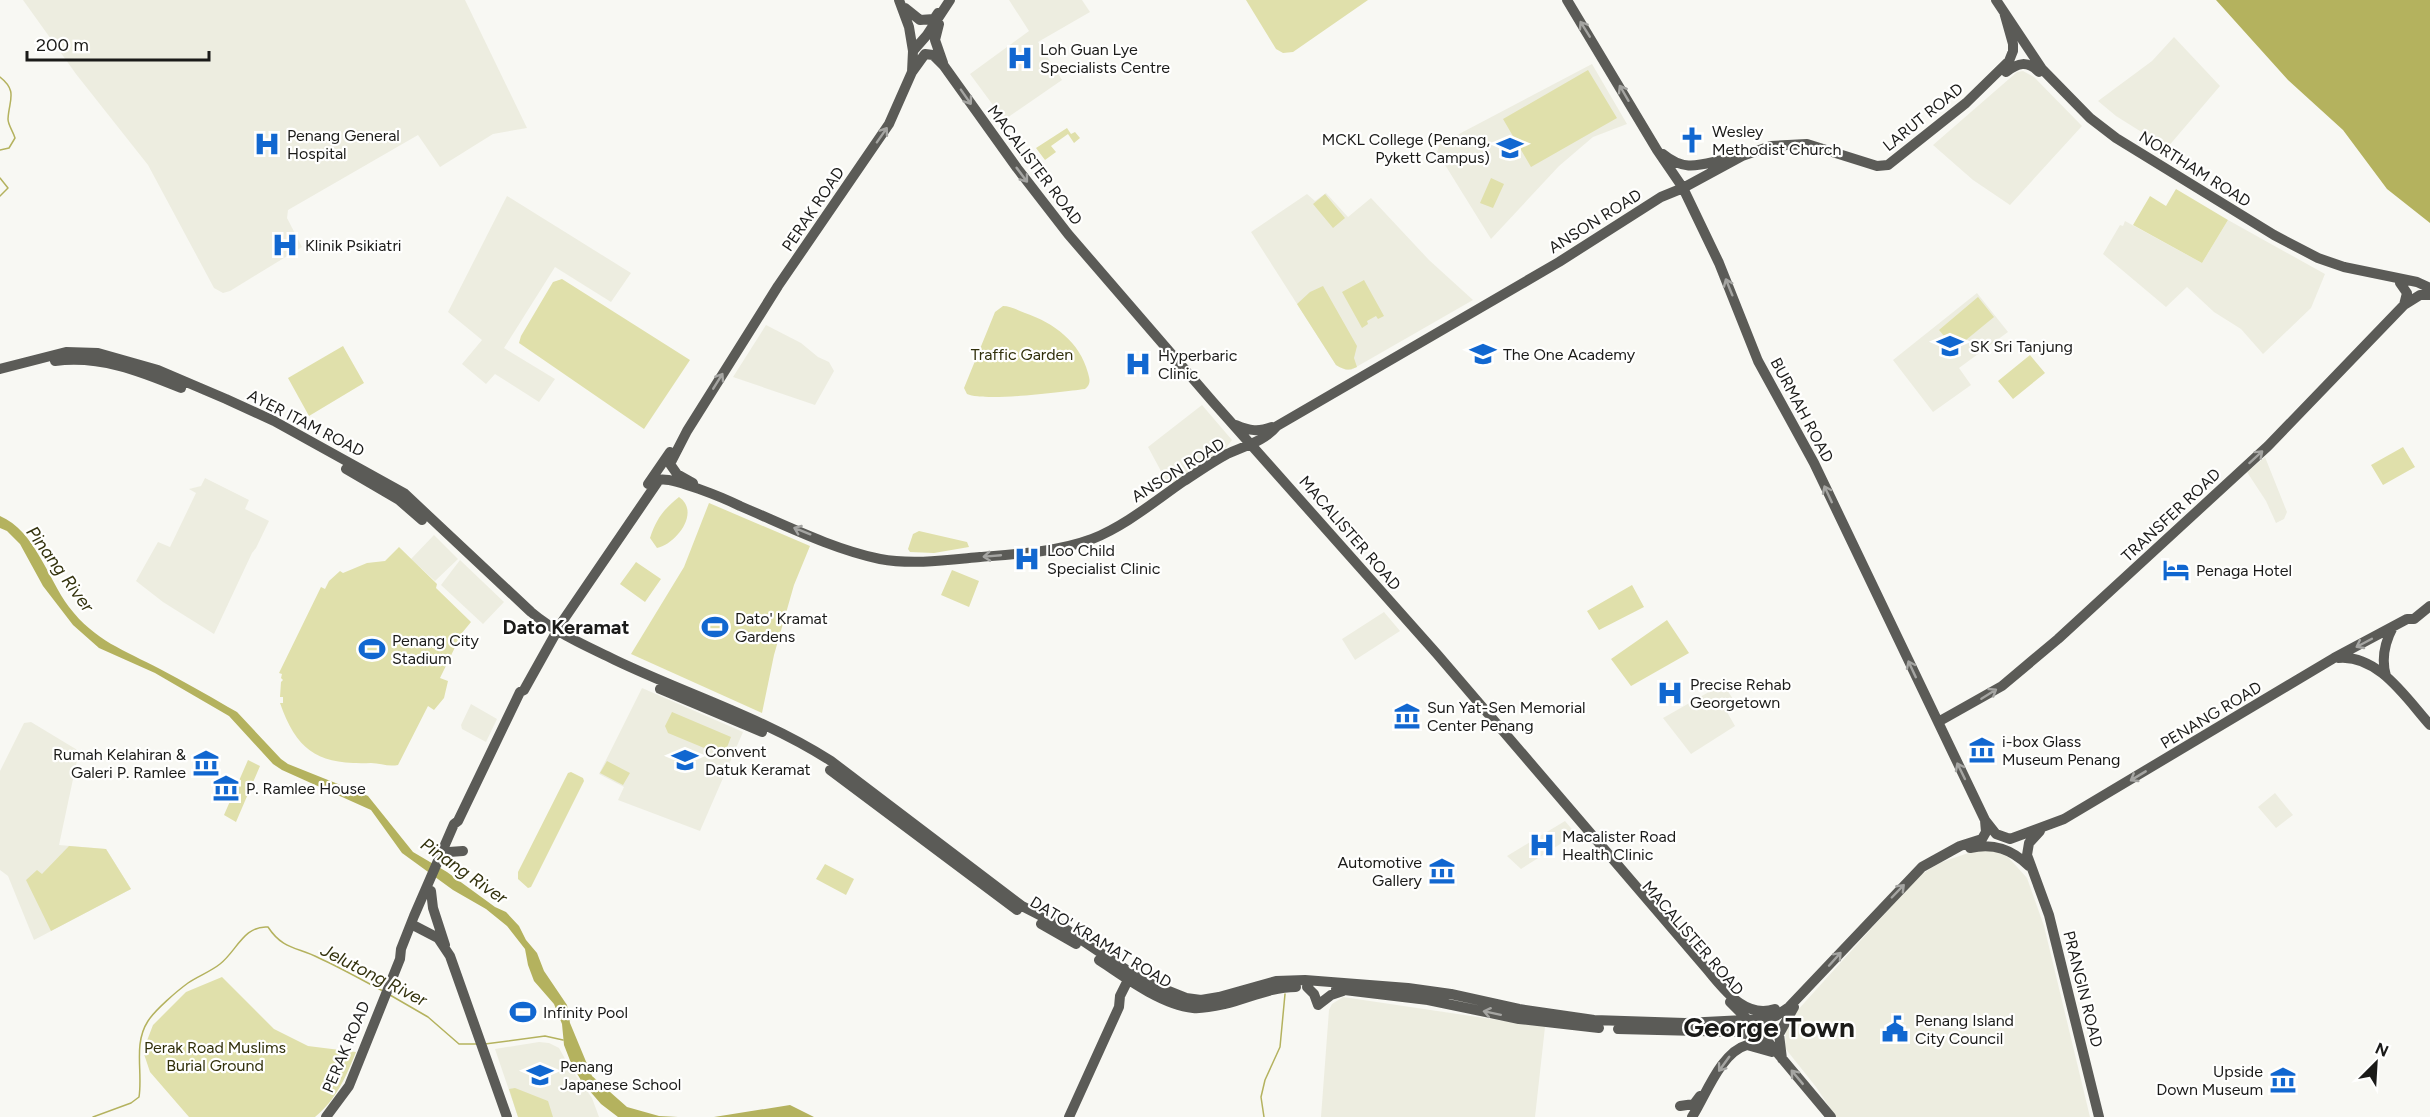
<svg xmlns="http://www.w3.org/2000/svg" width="2430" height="1117" font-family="Figtree,sans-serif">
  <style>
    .built { fill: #edede0 }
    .green { fill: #e0e0ab }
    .water { fill: #b4b25e }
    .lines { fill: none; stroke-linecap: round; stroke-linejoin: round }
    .stream { stroke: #b4b25e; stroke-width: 1.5 }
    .major { stroke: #5b5b57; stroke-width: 10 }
    .oneway { stroke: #a5a5a2 }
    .labels { text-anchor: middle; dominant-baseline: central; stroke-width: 4.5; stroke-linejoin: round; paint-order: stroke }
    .poi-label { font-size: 16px; fill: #1b1b19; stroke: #fffffe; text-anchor: start }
    .street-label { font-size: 16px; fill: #1b1b19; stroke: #fffffe }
    .park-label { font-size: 16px; fill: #31300b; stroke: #fffffe }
    .water-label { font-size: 18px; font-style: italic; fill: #33320d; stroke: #fffffe }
    .quarter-label { font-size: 20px; font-weight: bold; fill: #1b1b19; stroke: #fffffe }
    .town-label { font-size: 28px; font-weight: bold; fill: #1b1b19; stroke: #fffffe }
  </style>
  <rect width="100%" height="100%" fill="#f8f8f3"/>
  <path class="built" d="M 23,0 L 465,0 L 527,128 L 493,134 L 440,167 L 418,135 L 288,210 L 287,218 L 302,247 L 230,291 L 223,293 L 214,288 L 148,165 L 76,74 Z
    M 1009,0 L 1082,0 L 1090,12 L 1038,42 L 1062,80 L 1004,120 L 970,74 L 1029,31 Z
    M 2174,37 L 2220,86 L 2167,148 L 2116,116 L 2098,101 L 2152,61 Z
    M 1592,64 L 1627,124 L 1593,137 L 1559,166 L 1491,239 L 1437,152 L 1440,144 Z
    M 2023,71 L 2034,77 L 2082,126 L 2010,205 L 1973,180 L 1933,145 L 2017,72 Z
    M 1326,193 L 1348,217 L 1371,198 L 1429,260 L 1473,300 L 1351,370 L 1346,370 L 1336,365 L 1251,232 L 1307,194 L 1315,201 Z
    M 507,196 L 631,273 L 611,302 L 555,267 L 504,348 L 555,379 L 539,402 L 495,374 L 486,384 L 462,364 L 482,340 L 448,312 Z
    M 2228,220 L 2325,274 L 2311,308 L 2263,354 L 2241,329 L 2214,312 L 2187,287 L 2166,307 L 2103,254 L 2120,225 L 2123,226 L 2125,221 L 2202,263 Z
    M 1977,293 L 2008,332 L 1959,368 L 1971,385 L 1933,412 L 1893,360 Z
    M 766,325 L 801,343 L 818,357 L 829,362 L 834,371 L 815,405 L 733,377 Z
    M 1202,405 L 1232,440 L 1226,448 L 1169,486 L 1148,447 Z
    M 2265,457 L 2287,512 L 2284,519 L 2276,523 L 2266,501 L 2247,472 Z
    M 205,478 L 249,500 L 245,509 L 269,521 L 256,548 L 252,553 L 214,634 L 163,602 L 136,581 L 158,542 L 170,547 L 196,493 L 189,489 L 201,486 Z
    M 434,535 L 458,559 L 435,581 L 411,559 Z
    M 460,560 L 504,602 L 483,624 L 441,585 Z
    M 1384,612 L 1400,631 L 1355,660 L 1342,639 Z
    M 1723,684 L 1733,699 L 1723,705 L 1735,726 L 1691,754 L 1663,718 Z
    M 642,688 L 743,732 L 700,831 L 618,800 L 624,787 L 599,774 Z
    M 471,704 L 497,719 L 486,742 L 462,729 L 461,725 Z
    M 31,722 L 79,751 L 59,845 L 106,849 L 131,889 L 34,940 L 8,876 L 0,870 L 0,771 L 24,723 Z
    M 2275,793 L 2293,815 L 2276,828 L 2258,807 Z
    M 1565,821 L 1576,834 L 1521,869 L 1507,856 Z
    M 1980,849 L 1995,851 L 2008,857 L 2027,878 L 2044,926 L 2090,1117 L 1836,1117 L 1816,1087 L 1785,1048 L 1786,1023 L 1919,876 L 1939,863 Z
    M 1343,997 L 1545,1027 L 1535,1117 L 1321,1117 L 1329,1010 L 1332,1004 Z
    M 539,1042 L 549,1043 L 559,1048 L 569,1066 L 592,1098 L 599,1117 L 518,1117 L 495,1049 Z"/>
  <path class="green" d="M 1246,0 L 1368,0 L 1293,52 L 1283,53 L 1276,49 Z
    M 1588,70 L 1617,118 L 1531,167 L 1503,119 Z
    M 1067,128 L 1071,134 L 1075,132 L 1080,138 L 1074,143 L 1068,134 L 1051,146 L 1056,152 L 1045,160 L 1036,148 Z
    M 1491,178 L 1504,184 L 1493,208 L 1480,203 Z
    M 2176,189 L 2228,220 L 2202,263 L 2133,225 L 2150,196 L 2166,206 Z
    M 1325,194 L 1345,218 L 1333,228 L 1313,204 Z
    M 562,279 L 690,360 L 644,429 L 519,343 L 521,336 L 553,282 Z
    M 1364,280 L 1384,316 L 1378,319 L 1376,316 L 1367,321 L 1368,324 L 1362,328 L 1342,292 Z
    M 1323,286 L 1357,346 L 1354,358 L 1357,367 C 1349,371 1344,370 1336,365 L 1297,304 L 1310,292 Z
    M 1978,297 L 1994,317 L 1955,349 L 1939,330 Z
    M 1003,306 C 1010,306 1018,310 1025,313 C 1054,323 1080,342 1088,373 C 1090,380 1091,384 1085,389 C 1061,392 986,402 967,394 L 964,388 L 995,312 Z
    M 343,346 L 364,383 L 309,416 L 288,378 Z
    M 2030,355 L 2045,373 L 2013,399 L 1998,381 Z
    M 2403,447 L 2415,467 L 2383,485 L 2371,465 Z
    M 679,497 C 701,512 676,544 657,548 L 650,538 C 656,519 664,509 679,497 Z
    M 709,503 L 810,546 L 794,585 L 774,655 L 762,713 L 631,654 L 684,567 Z
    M 919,531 L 967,542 L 969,547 L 934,553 L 910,552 L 908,549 L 913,534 Z
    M 399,547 L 437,584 L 436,588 L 471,622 L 462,633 L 440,678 L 448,681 L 444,698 L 434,710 L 428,706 L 398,765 C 388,767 380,763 371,763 C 319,765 297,752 280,703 L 283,703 L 283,697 L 280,697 L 281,682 L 283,680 L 281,678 L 282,674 L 279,673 L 321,587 L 325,589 L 329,581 L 340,571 L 343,573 L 367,563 L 385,561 Z
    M 636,562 L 661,579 L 645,602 L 620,584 Z
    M 952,570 L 979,581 L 969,607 L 941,595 Z
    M 1632,585 L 1644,607 L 1599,630 L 1587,611 Z
    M 1667,620 L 1689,653 L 1631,686 L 1611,659 Z
    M 672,712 L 731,737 L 726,750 L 709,750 L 668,733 L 665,726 Z
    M 248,760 L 260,766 L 236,822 L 224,815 Z
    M 607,761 L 630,773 L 623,785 L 600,773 Z
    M 571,772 L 583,778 L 584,781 L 531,887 L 528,888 L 518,879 L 518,872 L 568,773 Z
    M 69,846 L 106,849 L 131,889 L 51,931 L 26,880 L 37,870 L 42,874 Z
    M 825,864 L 854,879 L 846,895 L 816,879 Z
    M 222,977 L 274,1029 L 308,1046 L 356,1052 C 346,1077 336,1100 315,1117 L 189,1117 L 150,1072 L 143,1051 L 153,1025 L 186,992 Z
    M 515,1088 L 548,1101 L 553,1117 L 518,1117 L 509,1089 Z"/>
  <path class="water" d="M 2216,0 L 2430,0 L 2430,223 L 2387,189 L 2343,130 L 2288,80 Z
    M 0,516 C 35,531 48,579 69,607 C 95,641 124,650 160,669 C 183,681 206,694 228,707 L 237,712 L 281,759 L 288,764 L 368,796 L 413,852 L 447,872 L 495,907 L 506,912 L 519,926 L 526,940 L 537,953 L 544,971 L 567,1005 L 570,1023 L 592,1076 L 627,1107 L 659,1116 L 678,1117 L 618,1117 L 601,1104 L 582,1082 L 571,1063 L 564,1045 L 562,1024 L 554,1004 L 534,981 L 528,965 L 525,949 L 507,926 L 486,909 L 453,890 L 402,853 L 371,810 L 282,770 L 273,764 L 229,716 L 155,673 L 99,648 L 73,625 L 43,586 L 20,544 L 7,531 L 0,528 Z
    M 790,1105 L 814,1117 L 714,1117 Z"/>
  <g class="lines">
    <path class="stream" d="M 0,77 C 18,91 9,100 8,119 C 8,125 13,131 15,138 L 9,148 L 0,150
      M 0,178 L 8,188 L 0,196
      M 390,995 L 428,1017 L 459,1044 L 477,1044
      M 485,1044 L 545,1036 L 563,1040
      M 93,1117 L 131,1103 L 139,1097 C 143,1072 133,1044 148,1021 C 155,1010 177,991 188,983 C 198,976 210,972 220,964 C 236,952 244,925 268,927 C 283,950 298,947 319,958 C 341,968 362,980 383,991
      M 1264,1117 L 1261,1097 L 1265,1080 L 1280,1047 L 1285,994"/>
    <path class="major" d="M 1567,0 L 1657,150 L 1683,188 L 1719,263 L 1758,361 L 1814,463 L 1985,820 L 1996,834 L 2010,839 L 2064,819 L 2334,658 L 2407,619 L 2414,619 L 2430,606
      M 1996,0 L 2042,69 L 2090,118 L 2116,138 L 2274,235 L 2318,258 L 2344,267 L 2417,282 L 2430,288
      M 905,8 L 920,20 L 934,19 L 938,13
      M 939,24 L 935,40 L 943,63
      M 913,51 L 927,35 L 950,0
      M 912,72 L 925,54 L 933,55 L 944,66 L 1017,168 L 1068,234 L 1213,402 L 1437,654 L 1706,968 C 1724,989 1744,1019 1775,1009
      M 2006,72 C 2018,63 2027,60 2039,72
      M 1663,154 C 1686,173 1701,164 1727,159
      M 2400,283 L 2407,293 L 2404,305
      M 55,361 C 99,355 140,371 181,388
      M 0,369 L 66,352 L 98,353 L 158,370 L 226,399 L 274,421 L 404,493 L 531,612 C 556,633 586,646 615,660 C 686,694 764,718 831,761 L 1022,906 L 1061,926 L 1131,973 L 1156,986 L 1186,998 L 1201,1000 L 1219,997 L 1276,981 L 1305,980 L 1408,988 L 1451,994 L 1519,1009 L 1594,1020 L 1685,1023 L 1764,1019 L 1776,1016 L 1789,1007 L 1922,867 L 1960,846 L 1982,839 L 1986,832 L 1985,820
      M 1236,425 C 1250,431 1258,432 1272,427
      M 346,469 L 399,500 L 422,520
      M 693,483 L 677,474 L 670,464 L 687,431 L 778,286 L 889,124 L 912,72 L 913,51 L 909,27 L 899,0
      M 648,484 L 670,452
      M 2338,658 C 2378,654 2406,698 2430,725
      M 2386,676 C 2381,659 2385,642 2393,627
      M 660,689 L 762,732
      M 1938,722 L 2002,686 L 2058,639 L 2268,446 L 2404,305 L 2420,295 L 2430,295
      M 830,770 L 1017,910
      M 2040,831 L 2029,843 L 2027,855 L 2049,915 L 2099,1117
      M 1970,848 C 1994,843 2011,849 2029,866
      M 449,852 L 463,851
      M 431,891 L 433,908 L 445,945
      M 411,924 L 438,938 L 450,956 L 507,1117
      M 1041,924 L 1076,944
      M 1099,960 C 1124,977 1162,1005 1193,1008 C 1203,1009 1216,1006 1225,1004 C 1249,998 1271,987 1296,987
      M 1307,987 L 1314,994 L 1318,1005 L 1331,995 L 1343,991
      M 1336,989 L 1428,1000 L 1519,1019 L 1599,1028
      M 1730,1002 L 1759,1031 L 1831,1117
      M 1618,1029 L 1738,1032 L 1756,1037 L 1773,1047
      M 1782,1059 L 1779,1034 L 1794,1007
      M 1680,1106 L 1694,1104 L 1700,1096
      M 326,1117 L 349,1086 L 400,959 L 401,949 L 414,916 L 454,824 L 458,821 L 520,692 L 524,690 L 562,622 L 659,480 C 671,476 726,499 740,506 C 785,525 832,549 880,559 C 912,565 948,560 980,557 C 1017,554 1057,552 1092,539 C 1125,526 1155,501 1184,481 C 1198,472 1212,462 1227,454 C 1244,446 1265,441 1277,426 L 1559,262 L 1661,197 L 1683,188 L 1742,156 L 1771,146 L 1807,144 L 1877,166 L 1888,165 L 1966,103 L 2009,61 L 2013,51 L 2013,44 L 2004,12
      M 1069,1117 L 1119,1007 L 1120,996 L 1131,974
      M 1692,1117 C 1706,1095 1721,1052 1747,1045 L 1772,1052"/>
  </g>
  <defs><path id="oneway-shaft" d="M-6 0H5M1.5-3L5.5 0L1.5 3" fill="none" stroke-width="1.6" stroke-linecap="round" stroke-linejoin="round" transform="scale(1.5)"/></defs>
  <g class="oneway">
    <use href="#oneway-shaft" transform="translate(1585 29) rotate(-122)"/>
    <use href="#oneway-shaft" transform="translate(1624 93) rotate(-120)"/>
    <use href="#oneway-shaft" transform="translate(966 97) rotate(55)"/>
    <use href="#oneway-shaft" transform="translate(882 135) rotate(-55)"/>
    <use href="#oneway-shaft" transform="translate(1022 175) rotate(53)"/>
    <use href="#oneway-shaft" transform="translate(1729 287) rotate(-112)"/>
    <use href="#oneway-shaft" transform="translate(718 381) rotate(-58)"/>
    <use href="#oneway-shaft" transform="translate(2256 457) rotate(-42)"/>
    <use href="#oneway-shaft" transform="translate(1828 494) rotate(-115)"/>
    <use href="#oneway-shaft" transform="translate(802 531) rotate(-158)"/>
    <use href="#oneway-shaft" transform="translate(992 556) rotate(175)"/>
    <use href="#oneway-shaft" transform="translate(2364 643) rotate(152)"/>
    <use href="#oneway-shaft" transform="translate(1912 669) rotate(-115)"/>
    <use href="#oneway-shaft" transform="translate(1989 694) rotate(-32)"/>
    <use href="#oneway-shaft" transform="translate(1961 771) rotate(-116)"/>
    <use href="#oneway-shaft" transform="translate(2138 776) rotate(149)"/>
    <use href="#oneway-shaft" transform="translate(1898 891) rotate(-46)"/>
    <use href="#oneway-shaft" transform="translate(1835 959) rotate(-48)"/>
    <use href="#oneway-shaft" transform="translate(1492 1013) rotate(-168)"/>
    <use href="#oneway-shaft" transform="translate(1724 1064) rotate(126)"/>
    <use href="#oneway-shaft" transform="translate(1797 1077) rotate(-130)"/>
  </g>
  <defs>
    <g id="hospital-bare" transform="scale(2.07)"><path d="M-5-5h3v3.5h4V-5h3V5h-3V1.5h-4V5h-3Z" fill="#1167d0" stroke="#fffffe" stroke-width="2.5" paint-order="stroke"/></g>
    <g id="church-bare" transform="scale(2.07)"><path d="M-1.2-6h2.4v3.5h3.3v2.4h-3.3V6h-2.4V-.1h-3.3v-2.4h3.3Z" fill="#1167d0" stroke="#fffffe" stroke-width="2.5" paint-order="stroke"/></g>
    <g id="university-bare" transform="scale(2.07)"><path d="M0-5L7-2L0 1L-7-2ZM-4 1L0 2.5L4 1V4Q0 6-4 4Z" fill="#1167d0" stroke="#fffffe" stroke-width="2.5" paint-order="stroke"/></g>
    <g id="school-bare" transform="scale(2.07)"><path d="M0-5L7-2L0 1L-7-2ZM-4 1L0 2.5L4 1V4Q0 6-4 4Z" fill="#1167d0" stroke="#fffffe" stroke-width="2.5" paint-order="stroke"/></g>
    <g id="hotel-bare" transform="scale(2.07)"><path d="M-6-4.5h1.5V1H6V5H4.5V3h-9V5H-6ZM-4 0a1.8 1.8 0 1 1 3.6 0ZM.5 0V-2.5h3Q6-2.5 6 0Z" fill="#1167d0" stroke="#fffffe" stroke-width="2.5" paint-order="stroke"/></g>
    <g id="stadium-bare" transform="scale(2.07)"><path d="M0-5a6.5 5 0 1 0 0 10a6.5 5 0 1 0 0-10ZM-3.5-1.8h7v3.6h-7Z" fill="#1167d0" stroke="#fffffe" stroke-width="2.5" paint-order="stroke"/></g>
    <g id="museum-bare" transform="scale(2.07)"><path d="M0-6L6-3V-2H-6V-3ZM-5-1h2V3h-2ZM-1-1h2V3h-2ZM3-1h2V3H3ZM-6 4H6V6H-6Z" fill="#1167d0" stroke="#fffffe" stroke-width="2.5" paint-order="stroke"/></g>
    <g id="civic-bare" transform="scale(2.07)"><path d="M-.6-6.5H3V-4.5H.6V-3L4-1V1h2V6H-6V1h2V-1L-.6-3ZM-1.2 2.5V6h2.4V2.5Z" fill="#1167d0" stroke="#fffffe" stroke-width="2.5" paint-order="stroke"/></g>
  </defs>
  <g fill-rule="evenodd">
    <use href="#hospital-bare" x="1020" y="58"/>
    <use href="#church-bare" x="1692" y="140"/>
    <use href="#hospital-bare" x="267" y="144"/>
    <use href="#university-bare" x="1510" y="148"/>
    <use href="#hospital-bare" x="285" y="245"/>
    <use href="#school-bare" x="1950" y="346"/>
    <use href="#university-bare" x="1483" y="354"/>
    <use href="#hospital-bare" x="1138" y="364"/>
    <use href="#hospital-bare" x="1027" y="559"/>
    <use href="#hotel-bare" x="2176" y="570"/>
    <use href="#stadium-bare" x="715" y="627"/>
    <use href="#stadium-bare" x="372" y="649"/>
    <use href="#hospital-bare" x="1670" y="693"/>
    <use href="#museum-bare" x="1407" y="716"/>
    <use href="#museum-bare" x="1982" y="750"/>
    <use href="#school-bare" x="685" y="760"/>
    <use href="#museum-bare" x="206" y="763"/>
    <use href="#museum-bare" x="226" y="788"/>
    <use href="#hospital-bare" x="1542" y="845"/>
    <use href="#museum-bare" x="1442" y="871"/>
    <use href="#stadium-bare" x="523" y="1012"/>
    <use href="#civic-bare" x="1895" y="1029"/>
    <use href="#school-bare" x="540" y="1075"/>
    <use href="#museum-bare" x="2283" y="1080"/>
  </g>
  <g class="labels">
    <g class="poi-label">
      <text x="1040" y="49">Loh Guan Lye<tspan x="1040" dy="18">Specialists Centre</tspan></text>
      <text x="1712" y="131">Wesley<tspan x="1712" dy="18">Methodist Church</tspan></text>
      <text x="287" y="135">Penang General<tspan x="287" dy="18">Hospital</tspan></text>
      <text x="1490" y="139" text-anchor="end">MCKL College (Penang,<tspan x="1490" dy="18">Pykett Campus)</tspan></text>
      <text x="305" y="245">Klinik Psikiatri</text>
      <text x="1970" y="346">SK Sri Tanjung</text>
      <text x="1503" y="354">The One Academy</text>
      <text x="1158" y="355">Hyperbaric<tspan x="1158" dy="18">Clinic</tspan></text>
      <text x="1047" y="550">Loo Child<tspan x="1047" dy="18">Specialist Clinic</tspan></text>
      <text x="2196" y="570">Penaga Hotel</text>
      <text x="735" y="618">Dato' Kramat<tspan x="735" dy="18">Gardens</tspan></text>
      <text x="392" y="640">Penang City<tspan x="392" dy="18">Stadium</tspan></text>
      <text x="1690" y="684">Precise Rehab<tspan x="1690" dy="18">Georgetown</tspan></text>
      <text x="1427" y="707">Sun Yat-Sen Memorial<tspan x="1427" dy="18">Center Penang</tspan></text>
      <text x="2002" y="741">i-box Glass<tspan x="2002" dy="18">Museum Penang</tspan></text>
      <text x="705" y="751">Convent<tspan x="705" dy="18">Datuk Keramat</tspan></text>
      <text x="186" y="754" text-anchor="end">Rumah Kelahiran &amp;<tspan x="186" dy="18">Galeri P. Ramlee</tspan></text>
      <text x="246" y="788">P. Ramlee House</text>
      <text x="1562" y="836">Macalister Road<tspan x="1562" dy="18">Health Clinic</tspan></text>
      <text x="1422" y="862" text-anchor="end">Automotive<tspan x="1422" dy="18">Gallery</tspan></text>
      <text x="543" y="1012">Infinity Pool</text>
      <text x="1915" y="1020">Penang Island<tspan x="1915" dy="18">City Council</tspan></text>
      <text x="560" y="1066">Penang<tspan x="560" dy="18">Japanese School</tspan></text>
      <text x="2263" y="1071" text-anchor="end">Upside<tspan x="2263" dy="18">Down Museum</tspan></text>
    </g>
    <g class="street-label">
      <text transform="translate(1923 117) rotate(-39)">LARUT ROAD</text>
      <text transform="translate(1035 165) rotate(53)">MACALISTER ROAD</text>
      <text transform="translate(2195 169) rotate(32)">NORTHAM ROAD</text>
      <text transform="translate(813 209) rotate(-56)">PERAK ROAD</text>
      <text transform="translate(1595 221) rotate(-32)">ANSON ROAD</text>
      <text transform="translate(1802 410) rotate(62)">BURMAH ROAD</text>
      <text transform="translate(306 423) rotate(27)">AYER ITAM ROAD</text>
      <text transform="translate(1178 470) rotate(-32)">ANSON ROAD</text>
      <text transform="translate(2171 515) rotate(-43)">TRANSFER ROAD</text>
      <text transform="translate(1350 533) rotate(49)">MACALISTER ROAD</text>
      <text transform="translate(2211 715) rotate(-31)">PENANG ROAD</text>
      <text transform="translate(1693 938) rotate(49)">MACALISTER ROAD</text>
      <text transform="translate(1101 942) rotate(31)">DATO' KRAMAT ROAD</text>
      <text transform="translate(2083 989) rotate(76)">PRANGIN ROAD</text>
      <text transform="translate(346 1047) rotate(-67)">PERAK ROAD</text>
    </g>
    <g class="park-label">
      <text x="1022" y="354">Traffic Garden</text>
      <text x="215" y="1047">Perak Road Muslims<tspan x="215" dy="18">Burial Ground</tspan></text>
    </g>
    <g class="water-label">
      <text transform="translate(60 569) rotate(54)">Pinang River</text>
      <text transform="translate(464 871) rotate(35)">Pinang River</text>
      <text transform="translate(374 975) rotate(27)">Jelutong River</text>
    </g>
    <g class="quarter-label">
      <text x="566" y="627">Dato Keramat</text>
    </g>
    <g class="town-label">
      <text x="1769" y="1027">George Town</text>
    </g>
  </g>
  <g transform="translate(2376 1063) rotate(24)" stroke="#fffffe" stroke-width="4.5" paint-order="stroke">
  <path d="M0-4.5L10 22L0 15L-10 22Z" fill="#1b1b19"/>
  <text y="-9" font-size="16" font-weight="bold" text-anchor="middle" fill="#1b1b19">N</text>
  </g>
  <path d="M27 51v9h182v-9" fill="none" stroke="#1b1b19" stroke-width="3"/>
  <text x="36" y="51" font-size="18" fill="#1b1b19" stroke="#fffffe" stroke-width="4.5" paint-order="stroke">200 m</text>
</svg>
